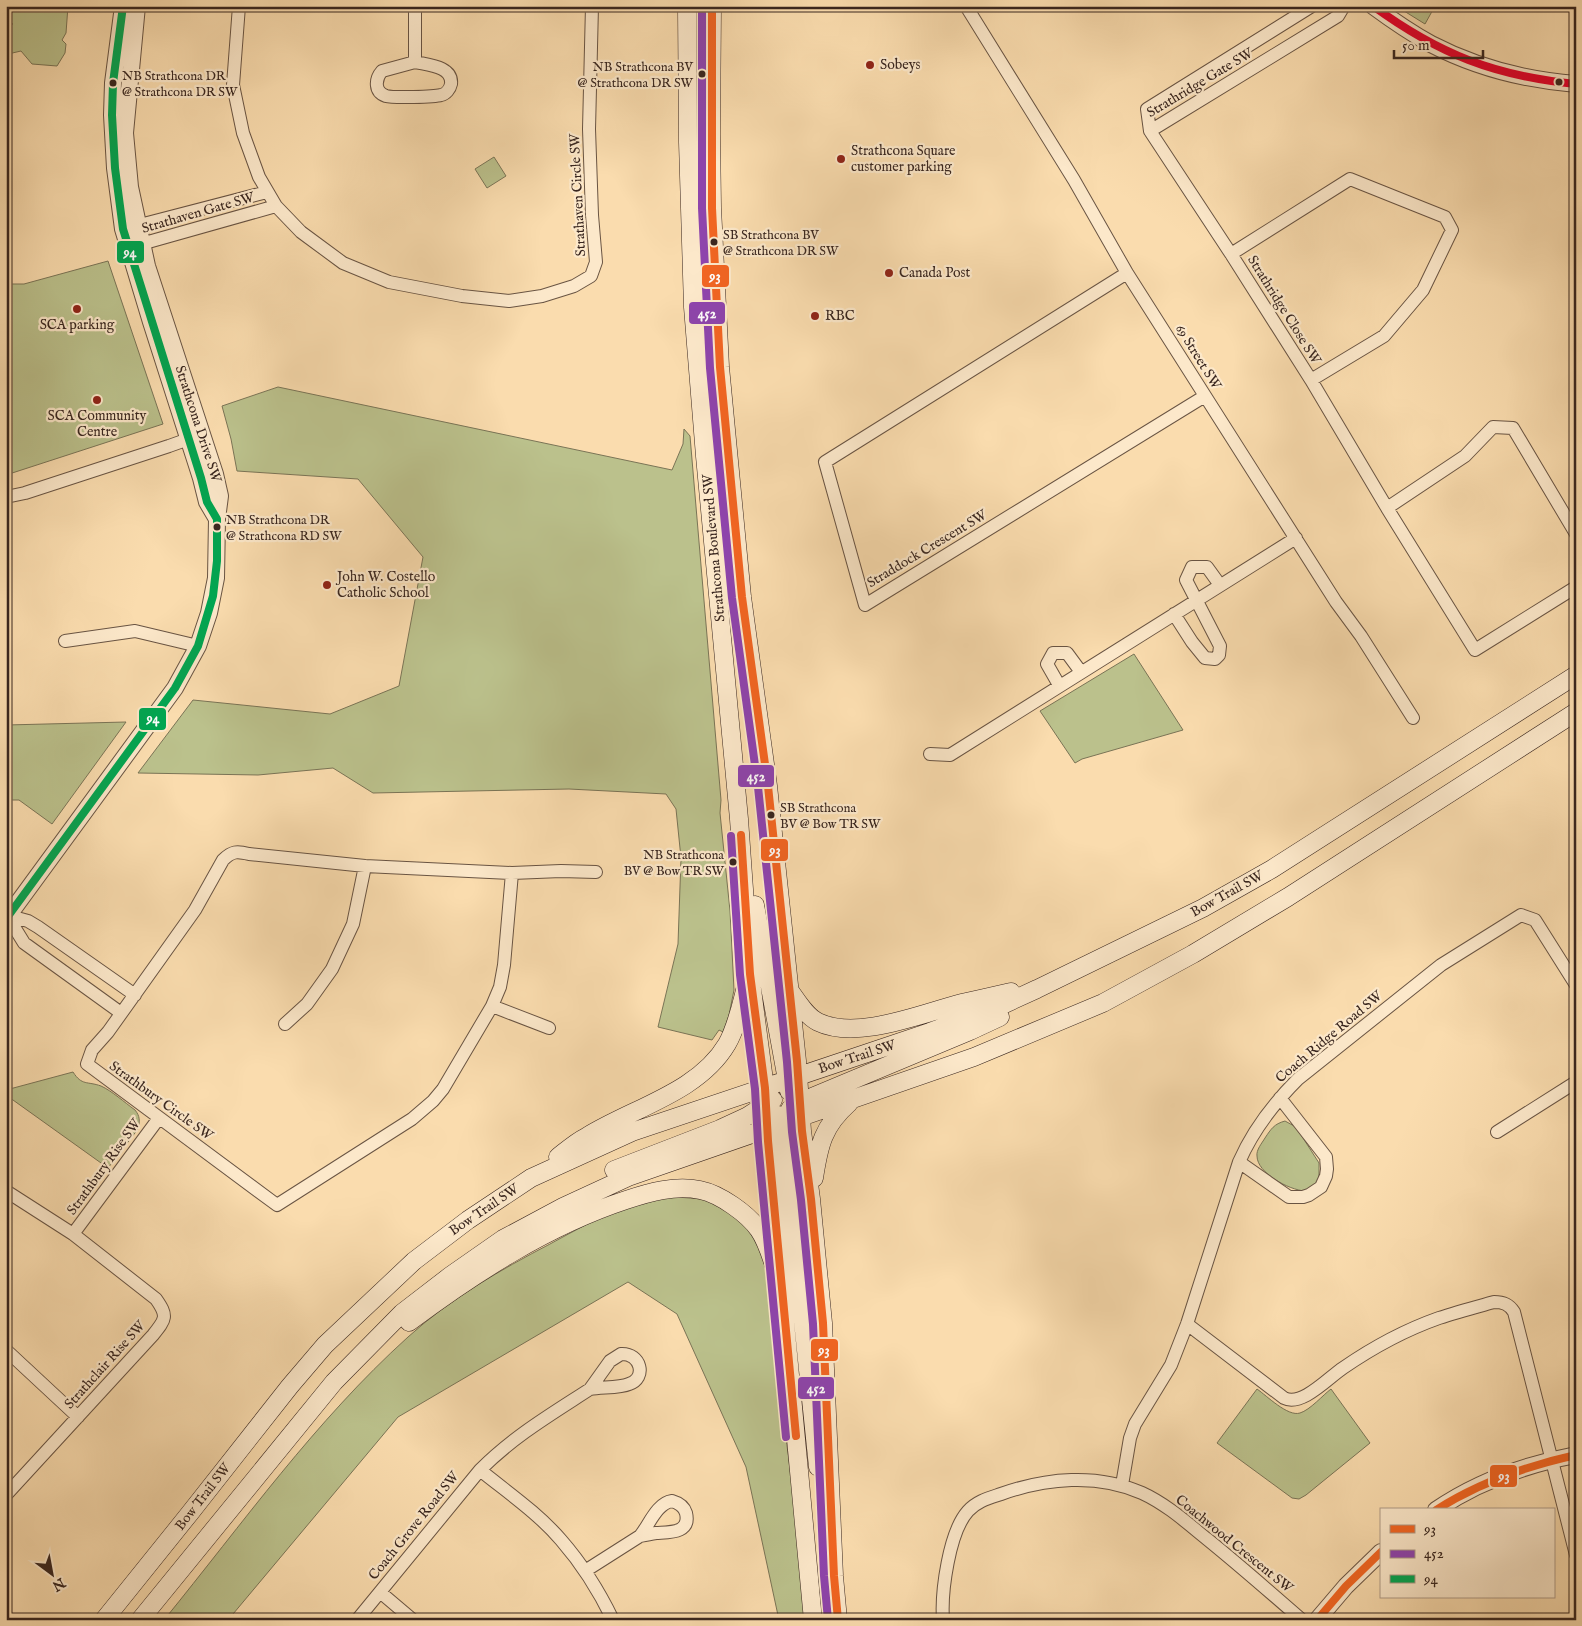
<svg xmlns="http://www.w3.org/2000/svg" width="1582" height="1626" font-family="'IM FELL English',serif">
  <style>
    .green { fill: #bbc18c; stroke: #7a7456 }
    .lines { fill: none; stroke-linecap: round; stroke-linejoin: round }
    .minor-casing { stroke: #695443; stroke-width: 14 }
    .tertiary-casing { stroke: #695443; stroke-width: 18 }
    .secondary-casing { stroke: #39261f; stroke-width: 19 }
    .minor { stroke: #fce8ca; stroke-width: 12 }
    .tertiary { stroke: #fce8ca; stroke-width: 16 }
    .secondary { stroke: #fce8ca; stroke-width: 18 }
    .bus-1-casing { stroke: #fce8ca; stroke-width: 11 }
    .bus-2-casing { stroke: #fce8ca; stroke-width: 11 }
    .bus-3-casing { stroke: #fce8ca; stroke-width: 11 }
    .bus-4-casing { stroke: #fce8ca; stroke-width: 11 }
    .bus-1 { stroke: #f26522; stroke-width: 8 }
    .bus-2 { stroke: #8e44ad; stroke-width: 8 }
    .bus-3 { stroke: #00a651; stroke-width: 8 }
    .bus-4 { stroke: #e4002b; stroke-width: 8 }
    .poi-dot { fill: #8f2418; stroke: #fce8ca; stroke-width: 2 }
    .bus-dot { fill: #39261f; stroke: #fce8ca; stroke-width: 2 }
    .labels { text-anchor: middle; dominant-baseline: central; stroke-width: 4.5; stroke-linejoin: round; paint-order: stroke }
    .bus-label { font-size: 13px; fill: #39261f; stroke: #fce8ca; text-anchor: start }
    .poi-label { font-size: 14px; fill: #39261f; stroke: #fce8ca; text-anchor: start }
    .street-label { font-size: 14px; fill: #39261f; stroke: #fce8ca }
    .line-badge { stroke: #fce8ca; stroke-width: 2 }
    .badge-label { font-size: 14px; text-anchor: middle; font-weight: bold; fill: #fff }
  </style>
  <rect width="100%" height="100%" fill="#fadcae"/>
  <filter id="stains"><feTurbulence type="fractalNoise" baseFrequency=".004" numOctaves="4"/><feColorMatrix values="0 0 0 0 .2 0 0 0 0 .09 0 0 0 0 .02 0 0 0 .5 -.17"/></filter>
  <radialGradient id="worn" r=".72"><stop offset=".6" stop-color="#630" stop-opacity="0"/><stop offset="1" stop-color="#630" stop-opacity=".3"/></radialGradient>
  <path class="green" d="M 6,6 L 68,6 L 66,33 L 62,40 L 66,44 L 65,53 L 57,66 L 32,64 L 21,51 L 8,54 L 6,57 L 6,29 L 13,24 L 6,17 Z
    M 1396,6 L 1435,6 L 1425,24 Z
    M 494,157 L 506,176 L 487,188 L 475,169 Z
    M 108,261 L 163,424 L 6,475 L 6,284 L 24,284 Z
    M 278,387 L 672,470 L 683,444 L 684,429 L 690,436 L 721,800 L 720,813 L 730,911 L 734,990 L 729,1015 L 723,1032 L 719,1030 L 712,1040 L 658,1027 L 678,944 L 681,858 L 676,809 L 666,794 L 569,789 L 373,793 L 333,768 L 258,775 L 138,773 L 193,700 L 330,714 L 399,686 L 423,557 L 358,479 L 237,471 L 231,439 L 222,406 Z
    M 1134,654 L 1183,730 L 1082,759 L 1075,763 L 1040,711 Z
    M 126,722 L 52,824 L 19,800 L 6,800 L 6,725 Z
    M 73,1072 C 82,1086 87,1081 101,1086 C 112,1091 124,1102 135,1110 C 140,1116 140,1121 138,1129 L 108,1168 L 6,1095 L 6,1090 Z
    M 1285,1121 L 1296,1127 L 1319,1163 L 1319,1178 L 1316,1183 L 1305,1191 C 1289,1190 1257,1173 1257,1156 C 1256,1150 1262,1143 1265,1138 C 1271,1129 1274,1124 1285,1121 Z
    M 665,1196 L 713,1200 L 747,1221 L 770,1271 L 775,1305 L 786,1438 L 804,1576 L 808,1620 L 779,1620 L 746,1467 L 677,1314 L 628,1282 L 398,1417 L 228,1620 L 164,1620 C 243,1523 315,1421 408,1337 C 450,1299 500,1270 550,1244 C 574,1231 599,1217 625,1207 C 638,1203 652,1200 665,1196 Z
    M 1257,1389 C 1267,1396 1288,1417 1300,1413 C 1310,1410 1323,1395 1331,1389 L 1370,1443 L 1306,1495 L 1299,1499 L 1292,1498 L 1217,1443 Z"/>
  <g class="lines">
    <g class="minor-casing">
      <path id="minor" d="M 239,6 L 233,85 L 243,133 L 259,177 L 276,206 L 301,232 L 343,263 L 389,282 L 462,296 L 509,301 L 542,296 L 574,286 L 591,276 L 596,262 L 592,215 L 589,129 L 592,6
        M 415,6 L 415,62
        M 966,6 L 1074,180 L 1127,273 L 1336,602 L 1361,636 L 1413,718
        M 1312,6 L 1147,109 L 1150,131 L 1231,254 L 1311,380 L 1387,508
        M 415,62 C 427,65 453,66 451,84 C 450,89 446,94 441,95 C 434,97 393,98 386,96 C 374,92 375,79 382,71 Z
        M 1150,131 L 1338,16 L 1344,6
        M 132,227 L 267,192
        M 134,246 L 276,206
        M 1231,254 L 1350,179 L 1445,217 L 1452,230 L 1423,290 L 1384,336 L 1311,380
        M 1127,273 L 825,462 L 865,605 L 1205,396
        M 6,497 L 25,493 L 169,446 L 197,436
        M 1576,534 L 1513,428 L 1493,427 L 1465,456 L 1387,508 L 1475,650 L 1576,587
        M 1174,614 L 1192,642 L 1205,658 L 1215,659 L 1219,655 L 1220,646 L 1186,580 L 1192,567 L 1207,567 L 1220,585
        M 65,641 L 135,631 L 198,646
        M 1059,685 L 1047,664 L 1053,653 L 1067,653 L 1081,672
        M 930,754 L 950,755 L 1296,538
        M 512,873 L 504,965 L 500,987 L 492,1006 L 443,1089 L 433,1101 L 412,1119 L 277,1205 L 87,1064 L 92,1050 L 108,1032 L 195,910 L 223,860 C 232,851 237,851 249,854 L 365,866 L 512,873 L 561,871 L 596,872
        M 6,915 L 28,921 L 38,927 L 135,995
        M 8,917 L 24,943 L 121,1013
        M 492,1006 L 549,1028
        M 285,1024 L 307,1004 L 332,969 L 353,924 L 365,866
        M 1497,1132 L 1576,1082
        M 1239,1162 L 1289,1197 L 1303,1197 L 1309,1195 L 1321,1187 L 1326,1176 L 1327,1169 L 1326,1157 L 1280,1098
        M 6,1191 L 73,1234 L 156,1299 C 168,1316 166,1319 153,1335 L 6,1495
        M 73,1234 L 159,1118
        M 1187,1324 L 1284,1398 C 1302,1407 1328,1378 1343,1368 C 1372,1348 1405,1330 1439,1318 C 1457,1312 1476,1307 1494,1302 C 1503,1302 1509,1304 1514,1312 L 1576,1555
        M 6,1350 L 78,1417
        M 621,1354 C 641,1353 647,1378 629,1384 C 620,1388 602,1387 590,1389 L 610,1361 Z
        M 480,1470 C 507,1492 538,1513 561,1540 C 582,1564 599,1591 613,1620
        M 1122,1485 L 1130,1438 L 1135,1424 L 1171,1365 L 1187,1324 L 1239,1162 C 1253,1130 1274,1103 1298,1079 L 1441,965 L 1521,915 L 1535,920 L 1576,985
        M 672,1501 C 679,1503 684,1506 686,1513 C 691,1534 668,1532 656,1533 C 650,1534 645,1535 640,1536 C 649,1525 657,1503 672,1501 Z
        M 585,1571 L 640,1536
        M 380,1592 L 413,1620
        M 357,1620 L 480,1470 C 514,1436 550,1415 590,1389
        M 943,1620 C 941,1592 949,1532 968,1511 C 977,1501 989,1498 1001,1494 C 1046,1478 1097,1473 1142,1493 C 1166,1504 1186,1522 1207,1539 C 1239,1565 1270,1592 1302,1620"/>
    </g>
    <g class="tertiary-casing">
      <path id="tertiary" d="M 123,6 L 113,83 L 112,115 L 115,168 L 123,229 L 151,322 L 201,478 L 207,502 L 217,519
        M 1373,6 C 1392,20 1411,33 1431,44 C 1475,67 1527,80 1576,84
        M 6,919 L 175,688 L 198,646 L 209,613 L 216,578 L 217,519 L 220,496 L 215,474 L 147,266 L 130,187 L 125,133 L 137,6
        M 1436,1510 C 1477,1482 1528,1464 1576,1455
        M 1317,1620 L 1346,1586 L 1381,1552"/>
    </g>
    <g class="secondary-casing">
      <path id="secondary" d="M 687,6 L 688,142 L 693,307 L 705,456 L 739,819 L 750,974 L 765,1088 L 768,1141 L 813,1620
        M 712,6 L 711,134 L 712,208 L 720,367 L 742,597 L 768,786 L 797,1061 L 802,1131 L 811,1199 L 823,1323 L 834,1576 L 838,1620
        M 755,905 L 789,1091
        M 790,991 C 798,1002 806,1016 818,1022 C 857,1041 923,1013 962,1003 C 978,999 995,996 1011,992
        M 790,1109 L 812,1097 L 970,1031 L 1000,1017
        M 778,1115 L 784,1136 L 818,1467
        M 558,1157 C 567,1150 576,1142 586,1137 C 632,1108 698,1093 727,1044 C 738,1025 742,1000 748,979
        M 614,1170 L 720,1129 L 746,1117 L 773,1100
        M 814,1178 C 819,1145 823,1126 849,1103
        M 409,1322 C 475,1273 547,1226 626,1200 C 650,1192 675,1185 700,1190 C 720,1194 748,1214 759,1230 C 766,1240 770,1253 774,1265
        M 104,1620 L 190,1513 L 290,1386 L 325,1345 L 414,1261 L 468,1220 L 531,1178 L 632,1132 L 930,1032 L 1000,1006 L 1037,989 L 1203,908 L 1272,869 L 1576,675
        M 140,1620 L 334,1382 L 402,1313 L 450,1276 L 503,1239 L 563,1207 L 628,1177 L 974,1057 L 1103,1003 L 1193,954 L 1288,897 L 1576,712"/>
    </g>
    <use href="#minor" class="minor"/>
    <use href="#tertiary" class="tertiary"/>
    <use href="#secondary" class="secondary"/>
    <g class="bus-1-casing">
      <path id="bus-1" d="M 712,6 L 712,208 L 720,367 L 742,597 L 768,786 L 797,1061 L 802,1131 L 811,1199 L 823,1323 L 834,1576 L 838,1620
        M 741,835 L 750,974 L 765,1088 L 768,1141 L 796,1436
        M 1436,1510 C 1480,1482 1526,1466 1576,1455
        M 1317,1620 L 1346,1586 L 1381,1552"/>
    </g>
    <g class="bus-2-casing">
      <path id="bus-2" d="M 702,6 L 702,208 L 710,368 L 732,598 L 758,787 L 787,1062 L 792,1132 L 801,1200 L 813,1324 L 824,1576 L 828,1620
        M 731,836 L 740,975 L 755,1089 L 758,1142 L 786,1437"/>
    </g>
    <g class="bus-3-casing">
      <path id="bus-3" d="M 6,919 L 175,688 L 198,646 L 213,596 L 217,561 L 217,519 L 207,502 L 201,478 L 123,229 L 115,168 L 112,115 L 113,83 L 123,6"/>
    </g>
    <g class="bus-4-casing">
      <path id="bus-4" d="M 1373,6 C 1439,54 1494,76 1576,84"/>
    </g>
    <use href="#bus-1" class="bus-1"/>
    <use href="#bus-2" class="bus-2"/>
    <use href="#bus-3" class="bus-3"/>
    <use href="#bus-4" class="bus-4"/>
  </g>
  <g class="poi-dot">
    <circle cx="870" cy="65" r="5"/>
    <circle cx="841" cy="159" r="5"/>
    <circle cx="889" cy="273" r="5"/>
    <circle cx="77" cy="309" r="5"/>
    <circle cx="815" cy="316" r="5"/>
    <circle cx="97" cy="400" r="5"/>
    <circle cx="327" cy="585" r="5"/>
  </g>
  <g class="bus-dot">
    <circle cx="702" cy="74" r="4.5"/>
    <circle cx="1559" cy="82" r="4.5"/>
    <circle cx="113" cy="83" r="4.5"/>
    <circle cx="714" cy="242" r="4.5"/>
    <circle cx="217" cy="527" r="4.5"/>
    <circle cx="771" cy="815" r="4.5"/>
    <circle cx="733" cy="862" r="4.5"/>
  </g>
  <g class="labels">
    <g class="bus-label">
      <text x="693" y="67" text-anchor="end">NB Strathcona BV<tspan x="693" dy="16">@ Strathcona DR SW</tspan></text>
      <text x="122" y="76">NB Strathcona DR<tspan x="122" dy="16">@ Strathcona DR SW</tspan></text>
      <text x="723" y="235">SB Strathcona BV<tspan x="723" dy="16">@ Strathcona DR SW</tspan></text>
      <text x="226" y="520">NB Strathcona DR<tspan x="226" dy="16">@ Strathcona RD SW</tspan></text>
      <text x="780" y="808">SB Strathcona<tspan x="780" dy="16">BV @ Bow TR SW</tspan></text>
      <text x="724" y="855" text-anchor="end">NB Strathcona<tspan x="724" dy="16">BV @ Bow TR SW</tspan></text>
    </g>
    <g class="poi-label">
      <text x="880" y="65">Sobeys</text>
      <text x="851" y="151">Strathcona Square<tspan x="851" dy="16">customer parking</tspan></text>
      <text x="899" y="273">Canada Post</text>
      <text x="825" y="316">RBC</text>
      <text x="77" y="325" text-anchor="middle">SCA parking</text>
      <text x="97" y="416" text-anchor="middle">SCA Community<tspan x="97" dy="16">Centre</tspan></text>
      <text x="337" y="577">John W. Costello<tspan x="337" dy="16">Catholic School</tspan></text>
    </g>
    <g class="street-label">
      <text transform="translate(1200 83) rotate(-31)">Strathridge Gate SW</text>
      <text transform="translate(578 195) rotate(-93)">Strathaven Circle SW</text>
      <text transform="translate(198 213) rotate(-16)">Strathaven Gate SW</text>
      <text transform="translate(1284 310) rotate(58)">Strathridge Close SW</text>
      <text transform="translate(1198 357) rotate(58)">69 Street SW</text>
      <text transform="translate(198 424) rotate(72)">Strathcona Drive SW</text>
      <text transform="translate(714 548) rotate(-95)">Strathcona Boulevard SW</text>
      <text transform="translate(927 549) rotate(-31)">Straddock Crescent SW</text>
      <text transform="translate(1227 894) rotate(-29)">Bow Trail SW</text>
      <text transform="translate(1329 1037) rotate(-40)">Coach Ridge Road SW</text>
      <text transform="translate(857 1057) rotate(-18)">Bow Trail SW</text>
      <text transform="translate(161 1101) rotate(36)">Strathbury Circle SW</text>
      <text transform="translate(104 1167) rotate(-54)">Strathbury Rise SW</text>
      <text transform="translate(484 1210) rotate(-34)">Bow Trail SW</text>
      <text transform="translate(105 1365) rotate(-48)">Strathclair Rise SW</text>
      <text transform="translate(203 1497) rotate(-52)">Bow Trail SW</text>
      <text transform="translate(414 1526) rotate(-51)">Coach Grove Road SW</text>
      <text transform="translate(1234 1544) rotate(39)">Coachwood Crescent SW</text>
    </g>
  </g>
  <g class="line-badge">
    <rect x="116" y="240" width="29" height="24" rx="5" fill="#00a651"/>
    <rect x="701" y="264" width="29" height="24" rx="5" fill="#f26522"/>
    <rect x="688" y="301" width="38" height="24" rx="5" fill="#8e44ad"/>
    <rect x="138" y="707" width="29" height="24" rx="5" fill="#00a651"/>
    <rect x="737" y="764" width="38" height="24" rx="5" fill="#8e44ad"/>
    <rect x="760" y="838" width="29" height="24" rx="5" fill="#f26522"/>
    <rect x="810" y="1338" width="29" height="24" rx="5" fill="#f26522"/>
    <rect x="797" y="1376" width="38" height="24" rx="5" fill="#8e44ad"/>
    <rect x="1489" y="1464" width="29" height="24" rx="5" fill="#f26522"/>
  </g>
  <g class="badge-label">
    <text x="130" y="257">94</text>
    <text x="715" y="281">93</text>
    <text x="707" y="318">452</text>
    <text x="153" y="723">94</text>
    <text x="756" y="781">452</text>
    <text x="775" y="855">93</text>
    <text x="824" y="1355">93</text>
    <text x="816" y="1393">452</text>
    <text x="1504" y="1481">93</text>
  </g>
  <rect width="1582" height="1626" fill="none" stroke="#fadcae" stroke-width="25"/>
  <rect x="8" y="8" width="1567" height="1611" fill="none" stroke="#39261f" stroke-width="2.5"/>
  <rect x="12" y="12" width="1557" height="1601" fill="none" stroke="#39261f"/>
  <rect x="1380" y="1508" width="175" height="90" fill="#fce8ca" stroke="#ae9a86"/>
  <rect x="1390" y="1525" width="25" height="8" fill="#f26522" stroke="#ae9a86"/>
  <text x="1424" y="1534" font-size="15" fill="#39261f">93</text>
  <rect x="1390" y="1550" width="25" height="8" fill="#8e44ad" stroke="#ae9a86"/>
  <text x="1424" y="1558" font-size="15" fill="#39261f">452</text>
  <rect x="1390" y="1575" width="25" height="8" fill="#00a651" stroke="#ae9a86"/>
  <text x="1424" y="1584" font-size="15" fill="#39261f">94</text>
  <g transform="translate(52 1574) rotate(148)" stroke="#fce8ca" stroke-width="4" paint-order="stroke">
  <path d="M0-4L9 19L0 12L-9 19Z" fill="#39261f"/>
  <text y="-8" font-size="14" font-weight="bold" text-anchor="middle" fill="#39261f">N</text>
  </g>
  <path d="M1394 50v8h89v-8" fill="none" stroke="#39261f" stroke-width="2.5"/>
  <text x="1402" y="50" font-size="15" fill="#39261f" stroke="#fce8ca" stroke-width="4" paint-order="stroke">50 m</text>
  <rect width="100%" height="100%" filter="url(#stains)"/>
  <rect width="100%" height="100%" fill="url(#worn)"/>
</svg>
